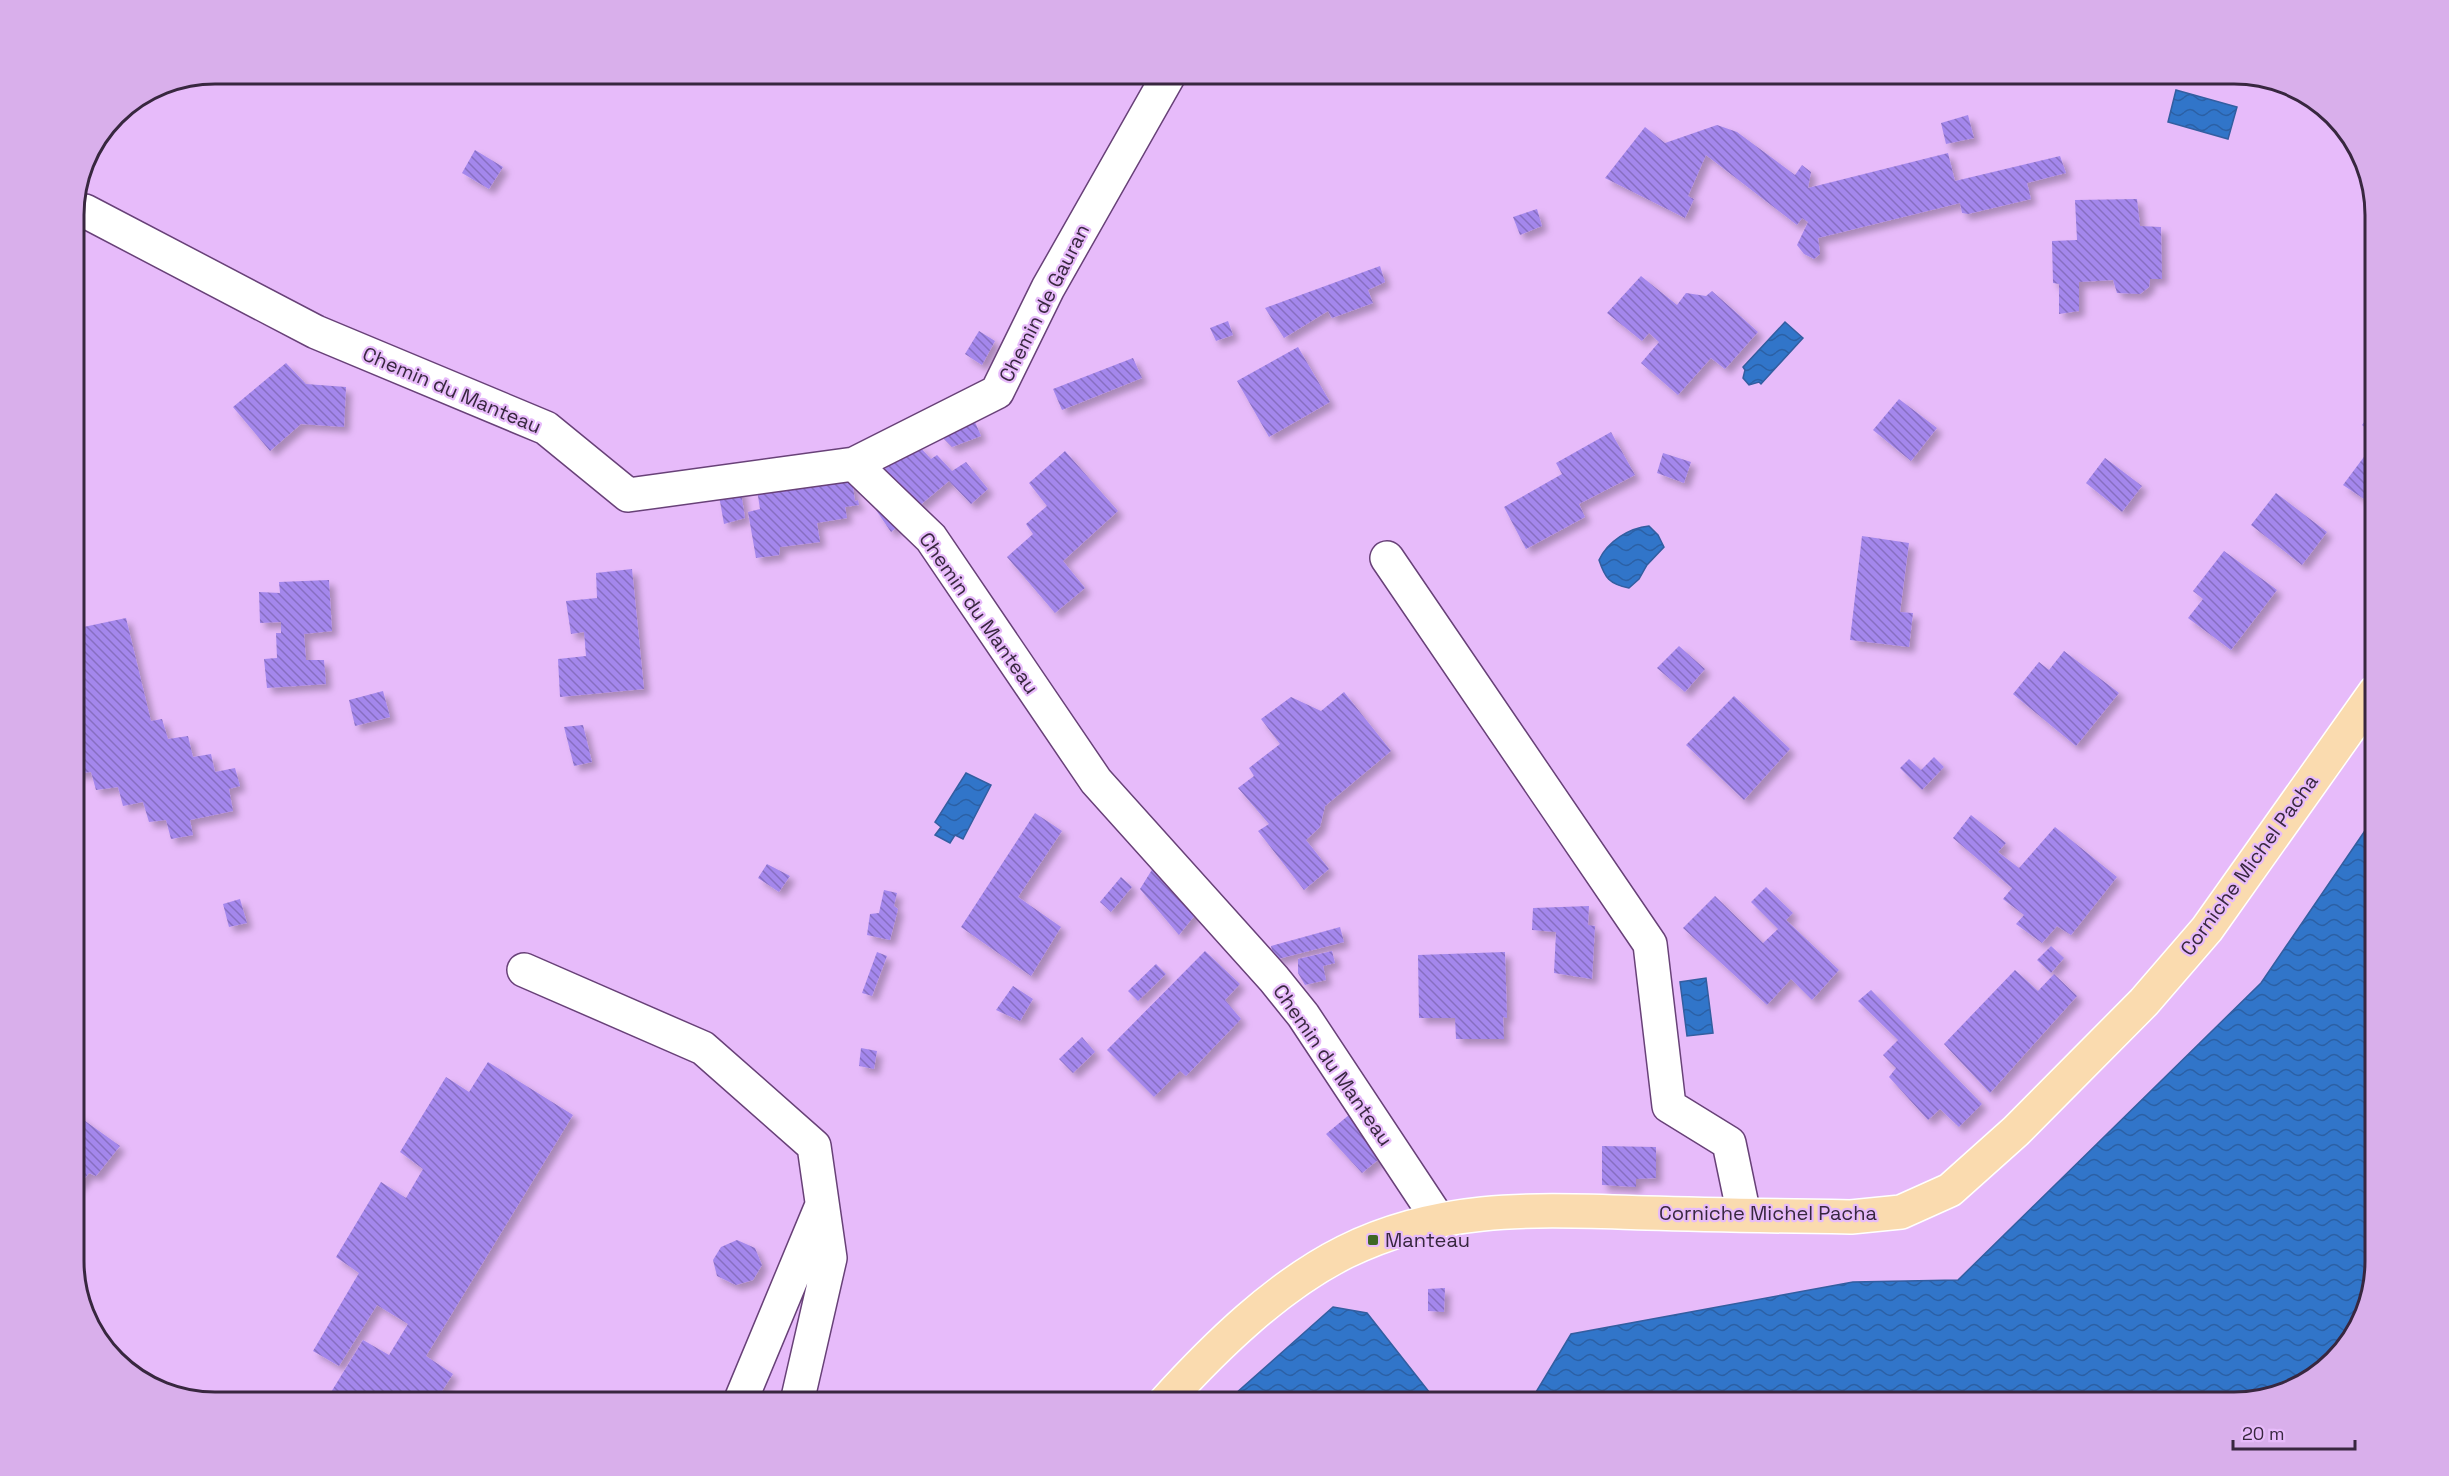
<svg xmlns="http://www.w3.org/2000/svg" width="2449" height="1476" font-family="'Space Grotesk',sans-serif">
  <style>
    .water { fill: url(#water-waves); stroke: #335ea0; stroke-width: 1.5 }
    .building { fill: url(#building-back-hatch); filter: url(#shadow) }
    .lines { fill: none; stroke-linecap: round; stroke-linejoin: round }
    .minor-casing { stroke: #684178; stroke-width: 36 }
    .major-casing { stroke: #fff; stroke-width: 36 }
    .minor { stroke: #fff; stroke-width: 33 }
    .major { stroke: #fadbaf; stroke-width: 33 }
    .poi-dot { fill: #3d6724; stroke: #e7bbfa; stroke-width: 2 }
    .labels { text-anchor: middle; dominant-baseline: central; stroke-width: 4.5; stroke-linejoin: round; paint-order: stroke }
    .street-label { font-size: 20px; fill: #38273f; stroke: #e7bbfa }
    .poi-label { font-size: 20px; fill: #38273f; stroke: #e7bbfa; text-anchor: start }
    .rim { fill: none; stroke: #38273f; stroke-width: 3 }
  </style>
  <defs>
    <pattern id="water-waves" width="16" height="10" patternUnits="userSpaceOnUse" patternTransform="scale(1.5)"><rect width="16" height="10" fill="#3175c9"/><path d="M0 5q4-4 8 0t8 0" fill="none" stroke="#2b60a5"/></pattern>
    <pattern id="building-back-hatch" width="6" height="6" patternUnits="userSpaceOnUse" patternTransform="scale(1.5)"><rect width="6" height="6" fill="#a487ec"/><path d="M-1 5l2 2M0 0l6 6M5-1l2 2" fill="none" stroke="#876ec1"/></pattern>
    <filter id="shadow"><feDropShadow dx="5.5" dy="5.5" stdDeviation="3" flood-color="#0004"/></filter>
  </defs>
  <rect width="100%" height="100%" fill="#e7bbfa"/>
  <path class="water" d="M 2176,90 L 2237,107 L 2228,139 L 2168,122 Z
    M 1785,322 L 1803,338 L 1761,384 L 1759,382 L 1749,385 L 1743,378 L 1745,370 L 1743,367 Z
    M 1649,526 L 1658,535 L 1664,547 L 1647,565 L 1639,579 L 1629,588 C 1609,584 1605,578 1599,560 C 1608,541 1629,528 1649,526 Z
    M 966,773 L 991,785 L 963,839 L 955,835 L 950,843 L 935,835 L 941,827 L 935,822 Z
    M 2375,816 L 2375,1262 L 2356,1332 L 2305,1383 L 2235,1402 L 1530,1402 L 1571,1334 L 1853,1282 L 1958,1280 L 2261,983 Z
    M 1706,978 L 1713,1033 L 1687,1036 L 1680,982 Z
    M 1333,1307 L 1367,1313 L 1437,1402 L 1226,1402 Z"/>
  <path class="building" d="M 1968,115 L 1974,138 L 1946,144 L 1941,123 Z
    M 1717,125 L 1737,132 L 1795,175 L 1802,165 L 1811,172 L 1808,188 L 1948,153 L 1955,181 L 2060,156 L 2066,173 L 2027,183 L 2031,199 L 1968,214 L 1962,213 L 1960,203 L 1818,238 L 1820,254 L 1814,259 L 1804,254 L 1797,245 L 1808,222 L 1802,218 L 1797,225 L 1706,155 L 1688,196 L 1694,199 L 1685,218 L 1605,178 L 1645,127 L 1665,143 Z
    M 475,150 L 503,167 L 489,189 L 462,173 Z
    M 2137,199 L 2140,226 L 2161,227 L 2162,279 L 2150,279 L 2149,287 L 2140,294 L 2117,293 L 2113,280 L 2079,282 L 2079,311 L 2059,314 L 2059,284 L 2053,283 L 2052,241 L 2077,240 L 2075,200 Z
    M 1537,209 L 1542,226 L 1520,235 L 1513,217 Z
    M 1380,266 L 1385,282 L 1368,290 L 1373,303 L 1332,318 L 1328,311 L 1284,338 L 1265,308 Z
    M 1641,276 L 1677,305 L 1686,293 L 1706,296 L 1712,291 L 1758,332 L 1725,369 L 1711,358 L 1678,395 L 1641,363 L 1659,342 L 1649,333 L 1642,341 L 1607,313 Z
    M 1228,321 L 1233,335 L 1216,341 L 1210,328 Z
    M 979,331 L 995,341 L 982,365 L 965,354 Z
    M 1298,347 L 1330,402 L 1269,437 L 1237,381 Z
    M 1133,358 L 1142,378 L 1062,410 L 1053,389 Z
    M 286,363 L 306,384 L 346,387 L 344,427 L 301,424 L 270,451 L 233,407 Z
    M 1899,399 L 1937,428 L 1911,461 L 1873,430 Z
    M 2375,408 L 2375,436 L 2362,425 Z
    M 975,422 L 981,436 L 952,447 L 941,436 Z
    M 1611,432 L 1635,475 L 1579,504 L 1585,517 L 1526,549 L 1504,507 L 1562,474 L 1556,463 Z
    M 2375,442 L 2375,495 L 2370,503 L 2343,485 Z
    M 918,445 L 931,459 L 937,455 L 952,471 L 966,462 L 988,489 L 971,504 L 949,481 L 919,506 L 911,496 L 883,470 Z
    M 1065,451 L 1118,511 L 1063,561 L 1085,588 L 1055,613 L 1007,557 L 1033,534 L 1026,524 L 1047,506 L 1029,483 Z
    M 1663,453 L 1691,462 L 1684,483 L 1657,473 Z
    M 2105,458 L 2142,486 L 2122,512 L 2086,483 Z
    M 852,480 L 855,501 L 858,500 L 859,505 L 845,507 L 847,518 L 817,523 L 820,542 L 780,547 L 779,555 L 756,558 L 748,512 L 760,509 L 756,483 Z
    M 740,486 L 745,518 L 724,524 L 718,490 Z
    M 2276,493 L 2327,532 L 2302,565 L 2251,525 Z
    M 890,500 L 905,521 L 891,532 L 876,510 Z
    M 1862,536 L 1909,543 L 1900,612 L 1913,613 L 1909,647 L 1850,640 Z
    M 2224,551 L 2277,590 L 2231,650 L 2188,618 L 2203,599 L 2193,591 Z
    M 632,569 L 644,689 L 560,697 L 558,659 L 586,656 L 584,632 L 571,634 L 566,601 L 597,598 L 596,573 Z
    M 329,580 L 332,631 L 304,634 L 306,660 L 324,660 L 326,684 L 267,688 L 264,659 L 277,658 L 276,633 L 281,633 L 281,622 L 260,623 L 259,592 L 280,593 L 279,582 Z
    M 126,618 L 151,721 L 162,719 L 168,739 L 188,736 L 193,757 L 211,754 L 215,772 L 235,768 L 240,786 L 229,789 L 233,811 L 190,820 L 193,835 L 171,839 L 166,820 L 149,822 L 143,802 L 123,806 L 118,787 L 96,790 L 91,772 L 74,774 L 74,629 Z
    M 1679,646 L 1705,669 L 1685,692 L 1657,668 Z
    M 2064,651 L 2119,693 L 2076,746 L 2013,694 L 2039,662 L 2049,670 Z
    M 383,691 L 390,717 L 355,726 L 349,700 Z
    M 1344,692 L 1391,751 L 1325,806 L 1320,827 L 1306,840 L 1329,869 L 1304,890 L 1258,831 L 1269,824 L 1238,788 L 1254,776 L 1249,768 L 1280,744 L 1261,719 L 1291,697 L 1321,711 Z
    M 1734,696 L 1790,749 L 1744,800 L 1686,745 Z
    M 583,725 L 592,762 L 574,766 L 564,727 Z
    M 1934,757 L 1944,767 L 1922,790 L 1900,768 L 1909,759 L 1921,770 Z
    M 1035,813 L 1062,831 L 1018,897 L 1061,927 L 1031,976 L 961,927 Z
    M 1971,815 L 2006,843 L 1998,852 L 2019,868 L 2055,827 L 2117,877 L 2071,935 L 2057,926 L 2042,943 L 2016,924 L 2024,915 L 2003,899 L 2012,888 L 1953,838 Z
    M 1158,860 L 1199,910 L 1179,935 L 1140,889 Z
    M 767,864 L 790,876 L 779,892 L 758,878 Z
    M 1121,877 L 1132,887 L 1111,912 L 1100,902 Z
    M 1766,887 L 1793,913 L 1786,920 L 1839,970 L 1812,1000 L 1791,979 L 1767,1005 L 1683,928 L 1715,896 L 1763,943 L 1778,929 L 1751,902 Z
    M 884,890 L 897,893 L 894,906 L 898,909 L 890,940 L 867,935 L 870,914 L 879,913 Z
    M 240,899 L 247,923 L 229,927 L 223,904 Z
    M 1589,906 L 1588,925 L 1595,926 L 1592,979 L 1554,973 L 1556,932 L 1532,930 L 1533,908 Z
    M 1340,927 L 1344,942 L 1274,960 L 1271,946 Z
    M 2051,946 L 2064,958 L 2051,973 L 2037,960 Z
    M 1205,951 L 1240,984 L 1225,1000 L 1241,1019 L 1186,1076 L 1180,1071 L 1154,1097 L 1107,1050 Z
    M 1332,951 L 1335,963 L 1323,966 L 1326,980 L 1305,985 L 1298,973 L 1298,959 Z
    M 877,952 L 887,956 L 872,996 L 862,993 Z
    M 1505,952 L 1507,1018 L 1503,1017 L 1504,1039 L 1456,1039 L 1455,1018 L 1419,1018 L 1418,955 Z
    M 1156,964 L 1166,974 L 1138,1001 L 1128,991 Z
    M 2015,970 L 2038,991 L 2054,974 L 2077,996 L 1990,1093 L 1944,1044 Z
    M 1013,986 L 1033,999 L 1020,1021 L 996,1010 Z
    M 1871,990 L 1982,1104 L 1959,1127 L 1940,1109 L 1928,1120 L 1889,1077 L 1896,1068 L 1883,1055 L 1898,1040 L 1858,1001 Z
    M 1082,1037 L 1095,1052 L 1073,1073 L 1059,1059 Z
    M 861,1048 L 877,1051 L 874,1069 L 859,1066 Z
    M 488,1062 L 573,1115 L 426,1356 L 453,1374 L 435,1402 L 325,1402 L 363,1340 L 389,1355 L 408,1324 L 377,1305 L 339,1366 L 313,1351 L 359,1273 L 336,1257 L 381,1182 L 406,1198 L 423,1169 L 400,1152 L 446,1077 L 469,1092 Z
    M 1355,1110 L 1384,1155 L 1362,1173 L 1326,1134 Z
    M 74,1113 L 120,1146 L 96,1176 L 89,1173 L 74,1191 Z
    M 1602,1146 L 1656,1147 L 1656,1178 L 1636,1179 L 1636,1187 L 1602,1185 Z
    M 737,1240 L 755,1248 L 762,1265 L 753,1280 L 736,1285 L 717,1276 L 713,1260 L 721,1247 Z
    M 1445,1288 L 1444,1312 L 1428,1311 L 1428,1289 Z"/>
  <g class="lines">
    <g class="minor-casing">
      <path id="minor" d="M 74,211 L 85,211 L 316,332 L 546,428 L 628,495 L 854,464 L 931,538 L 1096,781 L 1274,979 L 1303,1015 L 1438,1219
        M 854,464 L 997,392 L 1048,288 L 1170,73
        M 1387,558 L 1650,944 L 1669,1106 L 1729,1143 L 1744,1215
        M 524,970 L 703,1048 L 814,1146 L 830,1258 L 797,1402
        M 740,1402 L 822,1205"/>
    </g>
    <g class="major-casing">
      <path id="major" d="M 1165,1402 C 1215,1347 1277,1286 1345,1252 C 1444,1203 1540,1210 1647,1213 C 1715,1215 1783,1216 1851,1217 L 1901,1212 L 1950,1190 L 2016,1131 L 2144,1002 L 2207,929 L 2375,692"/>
    </g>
    <use href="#minor" class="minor"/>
    <use href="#major" class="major"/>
  </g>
  <rect class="poi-dot" x="1367" y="1234" width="12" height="12" rx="3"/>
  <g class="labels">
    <g class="street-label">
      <text transform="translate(1044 303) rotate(-63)">Chemin de Gauran</text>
      <text transform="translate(452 390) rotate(23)">Chemin du Manteau</text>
      <text transform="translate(979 613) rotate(55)">Chemin du Manteau</text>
      <text transform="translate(2249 865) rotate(-54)">Corniche Michel Pacha</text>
      <text transform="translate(1333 1065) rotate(55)">Chemin du Manteau</text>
      <text x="1768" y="1213">Corniche Michel Pacha</text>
    </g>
    <g class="poi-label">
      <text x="1385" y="1240">Manteau</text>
    </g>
  </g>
  <path d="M0 0H2449V1476H0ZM215 84H2234A131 131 0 0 1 2365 215V1261A131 131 0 0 1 2234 1392H215A131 131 0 0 1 84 1261V215A131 131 0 0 1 215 84Z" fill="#d9afeb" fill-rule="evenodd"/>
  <path class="rim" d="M215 84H2234A131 131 0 0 1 2365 215V1261A131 131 0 0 1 2234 1392H215A131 131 0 0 1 84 1261V215A131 131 0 0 1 215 84Z"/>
  <path d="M2233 1440v9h122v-9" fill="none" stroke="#38273f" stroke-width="3"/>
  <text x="2242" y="1440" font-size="18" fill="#38273f" stroke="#e7bbfa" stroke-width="4.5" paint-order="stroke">20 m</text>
</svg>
